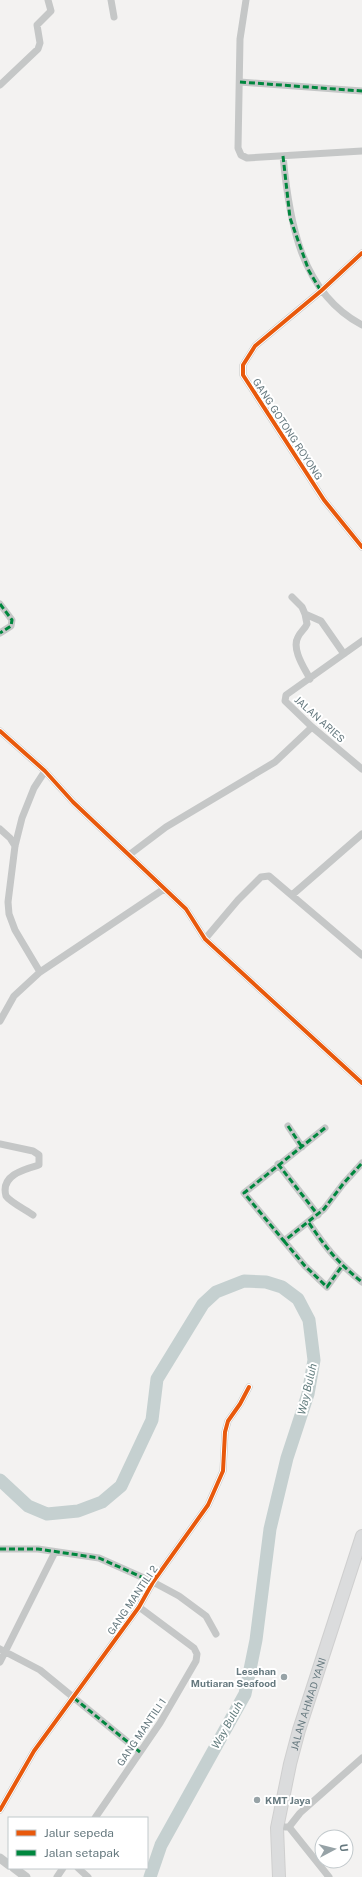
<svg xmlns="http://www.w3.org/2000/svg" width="362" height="1877" font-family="'Public Sans',sans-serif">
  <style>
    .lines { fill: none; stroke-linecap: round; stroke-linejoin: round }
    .river { stroke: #c5d0d0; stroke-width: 13 }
    .trunk-casing { stroke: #cfcfcf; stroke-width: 14 }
    .minor { stroke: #c5c7c7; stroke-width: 7 }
    .tertiary { stroke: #c5c7c7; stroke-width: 9 }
    .trunk { stroke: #dbdcdd; stroke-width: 12 }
    .quiet { stroke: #00873e; stroke-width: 3; stroke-dasharray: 6 3; stroke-linecap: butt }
    .cycleway-casing { stroke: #fff; stroke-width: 6 }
    .cycleway { stroke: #e8590c; stroke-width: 4 }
    .poi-dot { fill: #97a3a7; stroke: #fff; stroke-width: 1.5 }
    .labels { text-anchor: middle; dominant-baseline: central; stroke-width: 4; stroke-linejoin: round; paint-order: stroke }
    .street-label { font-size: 10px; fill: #66797f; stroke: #fff }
    .poi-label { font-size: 10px; font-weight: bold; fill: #66797f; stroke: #fff; text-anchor: end }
    .water-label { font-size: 11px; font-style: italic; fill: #617b7c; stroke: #fff }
  </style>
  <rect width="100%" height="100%" fill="#f3f2f1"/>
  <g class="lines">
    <path class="river" d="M 0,1480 L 28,1506 L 47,1514 L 78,1511 L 102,1502 L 121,1486 L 152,1420 L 157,1379 L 203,1304 L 216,1292 L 244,1281 L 266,1282 L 282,1287 L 298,1299 L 309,1320 L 314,1360 L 308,1394 L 287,1458 L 270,1529 L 256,1640 L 245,1694 L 161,1845 L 150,1877"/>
    <g class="trunk-casing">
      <g id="trunk">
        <path id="s1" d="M 279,1877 L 277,1828 L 290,1764 L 299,1730 L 362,1536"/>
      </g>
    </g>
    <path class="minor" d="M 111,0 L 114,17
      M 246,0 L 240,39 L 238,148 L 241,155 L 247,158 L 362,151
      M 240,82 L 362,91
      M 0,85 L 38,49 L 40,43 L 37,25 L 51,11 L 48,0
      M 283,156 C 289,220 300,292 362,325
      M 362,253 L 321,291 L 255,346 L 243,365 L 243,375 L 324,500 L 362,547
      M 292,597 L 302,607 L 305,614 L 321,621 L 344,654
      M 0,604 L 12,620 L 11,626 L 0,633
      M 305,614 L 307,624 C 305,629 300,632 298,637 C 291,649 305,669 310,679
      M 362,641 L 286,695 L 285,701 L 312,727 L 362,769
      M 0,731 L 45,771 L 73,802 L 186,909 L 205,939 L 362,1083
      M 0,829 L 10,838 L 15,846
      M 129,855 L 166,827 L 275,762 L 312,727
      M 292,895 L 362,834
      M 205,939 L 238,900 L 261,877 L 269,876 L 362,955
      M 40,972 L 15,930 L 9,914 L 8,902 L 15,846 L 22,818 L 34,788 L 45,771
      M 0,1021 L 14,996 L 40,972 L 164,889
      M 288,1126 L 302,1147
      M 325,1128 L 244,1193 L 284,1241 L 324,1209 L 343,1184 L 362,1163
      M 0,1144 L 33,1151 L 39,1155 L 39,1165 C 25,1169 0,1175 6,1196 C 10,1202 26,1210 33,1215
      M 278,1164 L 318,1215
      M 309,1223 C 326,1248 338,1263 362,1282
      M 284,1241 L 305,1266 L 327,1287 L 342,1266
      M 0,1549 L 38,1549 L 99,1558 L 153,1582 L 179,1596 L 206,1616 L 216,1634
      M 0,1649 L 40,1670 L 140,1752
      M 0,1662 L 55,1552
      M 0,1810 L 34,1751 L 139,1607 L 153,1582 L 208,1505 L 223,1471 L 225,1432 L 228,1421 L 240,1404 L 249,1387
      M 95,1818 L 160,1723 L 196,1661 L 197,1654 L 194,1648 L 139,1607
      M 285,1827 L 289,1827 L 329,1877
      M 289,1827 L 300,1813 L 362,1758
      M 78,1868 L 88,1877
      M 57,1877 L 63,1868"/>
    <path class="tertiary" d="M 0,1858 L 9,1865
      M 14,1868 L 26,1877"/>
    <use href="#trunk" class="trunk"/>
    <path class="quiet" d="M 240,82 L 362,91
      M 283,156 L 290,218 L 309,271 L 321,291
      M 0,604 L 12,620 L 11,626 L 0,633
      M 288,1126 L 302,1147
      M 325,1128 L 244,1193 L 284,1241 L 324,1209 L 343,1184 L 362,1163
      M 278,1164 L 318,1215
      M 309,1223 C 326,1248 338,1263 362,1282
      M 284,1241 L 305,1266 L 327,1287 L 342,1266
      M 0,1549 L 38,1549 L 99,1558 L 153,1582
      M 74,1698 L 140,1752"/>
    <g class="cycleway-casing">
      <path id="cycleway" d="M 362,253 L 321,291 L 255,346 L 243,365 L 243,375 L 324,500 L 362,547
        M 0,731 L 45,771 L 73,802 L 186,909 L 205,939 L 362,1083
        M 0,1810 L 34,1751 L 139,1607 L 153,1582 L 208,1505 L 223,1471 L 225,1432 L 228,1421 L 240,1404 L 249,1387"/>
    </g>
    <use href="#cycleway" class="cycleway"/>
  </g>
  <g class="poi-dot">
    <circle cx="284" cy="1677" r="4"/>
    <circle cx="257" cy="1800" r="4"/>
  </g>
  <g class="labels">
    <g class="street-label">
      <text transform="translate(288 429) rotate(57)">GANG GOTONG ROYONG</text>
      <text transform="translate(320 719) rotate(42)">JALAN ARIES</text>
      <text transform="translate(132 1600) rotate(-56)">GANG MANTILI 2</text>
      <text stroke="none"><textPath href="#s1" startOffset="177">JALAN AHMAD YANI</textPath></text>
      <text transform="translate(141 1732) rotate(-56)">GANG MANTILI 1</text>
    </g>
    <g class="poi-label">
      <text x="276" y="1671">Lesehan<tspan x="276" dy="12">Mutiaran Seafood</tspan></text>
      <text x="265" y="1800" text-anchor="start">KMT Jaya</text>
    </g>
    <g class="water-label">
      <text transform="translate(307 1389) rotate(-77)">Way Buluh</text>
      <text transform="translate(227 1725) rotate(-61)">Way Buluh</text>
    </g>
  </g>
  <rect x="8" y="1817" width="140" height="52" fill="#ffffff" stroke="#c2c9cc"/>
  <rect x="16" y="1830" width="20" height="6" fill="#e8590c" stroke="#c2c9cc"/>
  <text x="44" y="1837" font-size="12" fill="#66797f">Jalur sepeda</text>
  <rect x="16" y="1850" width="20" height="6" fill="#00873e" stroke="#c2c9cc"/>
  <text x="44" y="1857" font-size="12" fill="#66797f">Jalan setapak</text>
  <g transform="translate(334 1849) rotate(83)"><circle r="19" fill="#ffffff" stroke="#c2c9cc"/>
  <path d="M0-3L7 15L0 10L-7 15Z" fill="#97a3a7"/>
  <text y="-6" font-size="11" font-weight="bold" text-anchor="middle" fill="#66797f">U</text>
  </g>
</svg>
